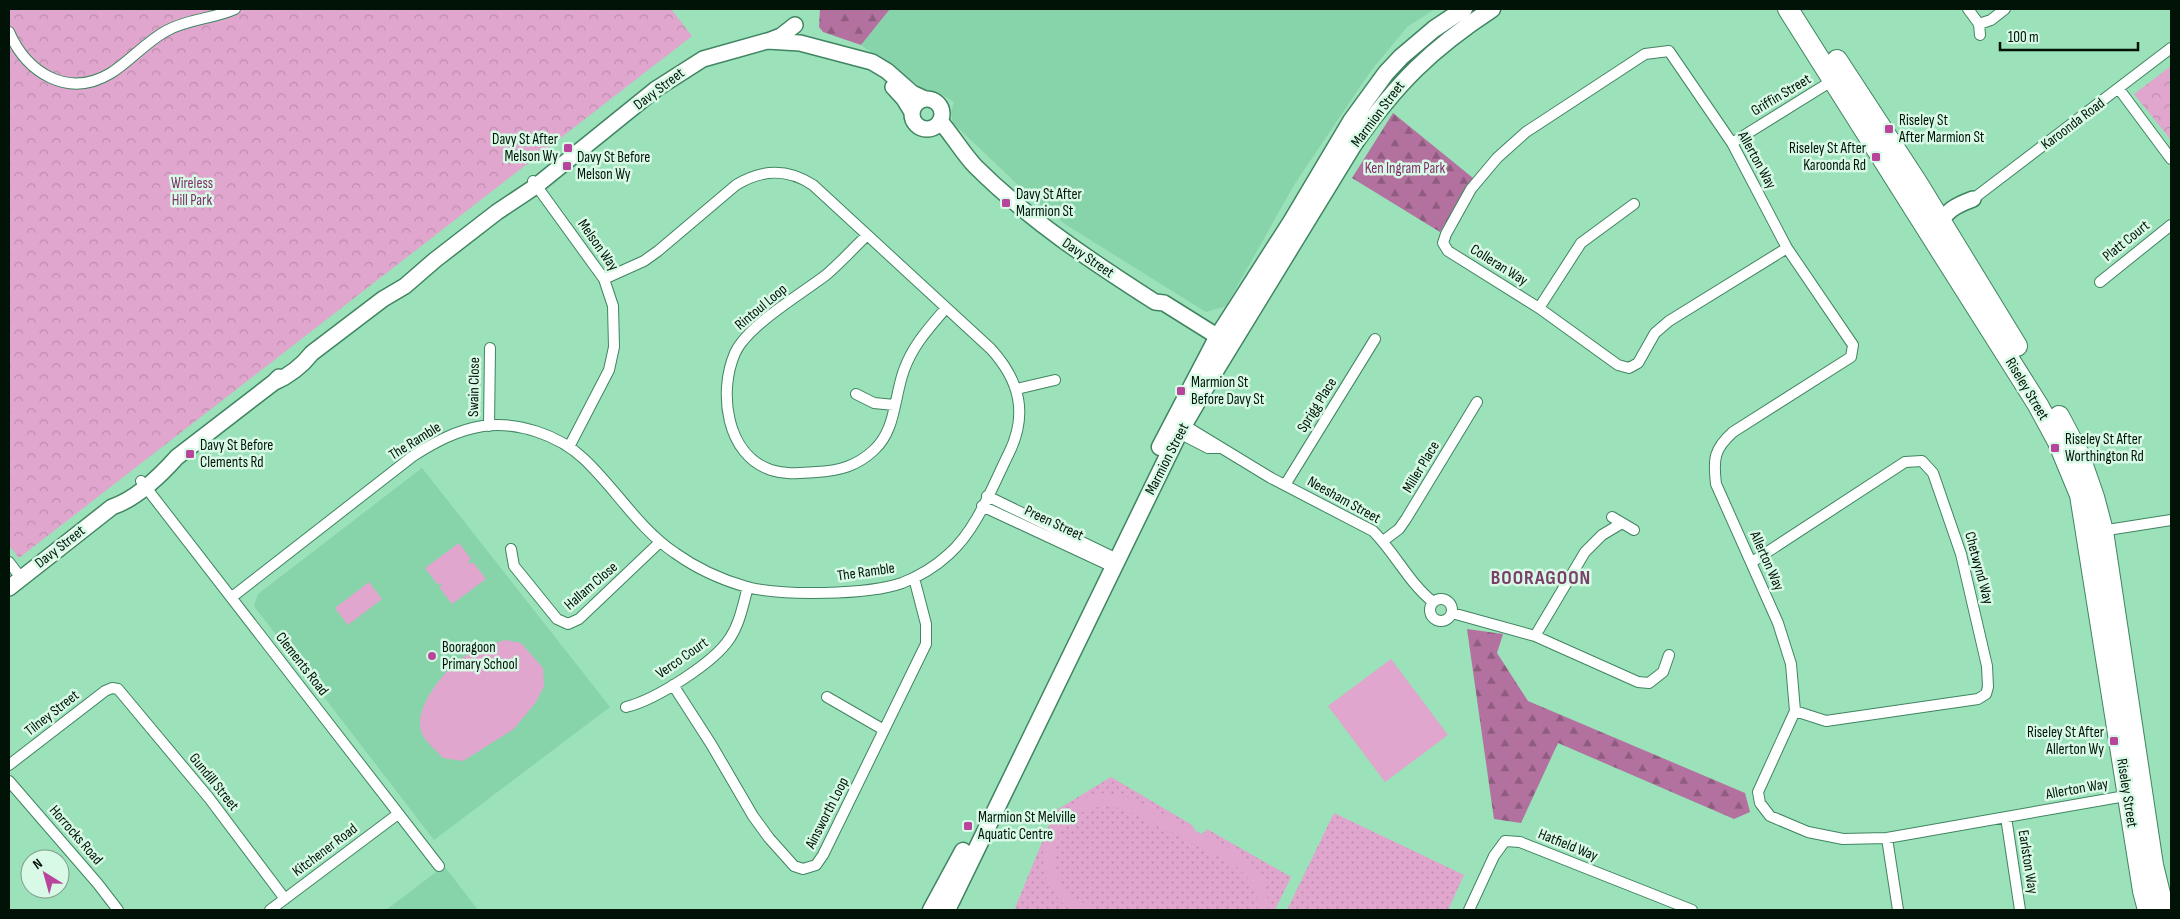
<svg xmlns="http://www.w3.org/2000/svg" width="2180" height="919" font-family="'Sofia Sans Condensed',sans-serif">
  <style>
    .built { fill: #87d4aa }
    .grass { fill: url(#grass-dots) }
    .forest { fill: url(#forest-firs) }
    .park { fill: url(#park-crowns) }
    .pitch { fill: #e0a6cd }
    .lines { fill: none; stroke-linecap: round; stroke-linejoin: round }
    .street-casing { stroke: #408561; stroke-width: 12 }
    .secondary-casing { stroke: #408561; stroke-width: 18 }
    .primary-casing { stroke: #408561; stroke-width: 19 }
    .highway-casing { stroke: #408561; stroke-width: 22 }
    .street { stroke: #fff; stroke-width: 10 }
    .secondary { stroke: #fff; stroke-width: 15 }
    .primary { stroke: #fff; stroke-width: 16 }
    .highway { stroke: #fff; stroke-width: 20 }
    .poi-dot { fill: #b9449c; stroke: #d7f9e5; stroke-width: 2 }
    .labels { text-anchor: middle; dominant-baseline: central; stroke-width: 5; stroke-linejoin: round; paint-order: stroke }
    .street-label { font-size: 15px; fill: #001306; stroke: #d7f9e5 }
    .poi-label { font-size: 15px; fill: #001306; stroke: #d7f9e5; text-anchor: start }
    .park-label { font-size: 15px; fill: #802f6b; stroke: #d7f9e5 }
    .district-label { font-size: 20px; font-weight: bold; letter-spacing: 1px; fill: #7a3e69; stroke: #d7f9e5 }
  </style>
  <defs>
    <pattern id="grass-dots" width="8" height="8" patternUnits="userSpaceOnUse" patternTransform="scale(1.25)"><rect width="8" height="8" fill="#e0a6cd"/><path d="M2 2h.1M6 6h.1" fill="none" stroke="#be8eaf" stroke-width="1.8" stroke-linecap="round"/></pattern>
    <pattern id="forest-firs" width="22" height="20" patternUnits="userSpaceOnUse" patternTransform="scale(1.25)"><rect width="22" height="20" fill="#b3719f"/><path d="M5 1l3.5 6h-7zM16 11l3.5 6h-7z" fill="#8f5c80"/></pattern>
    <pattern id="park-crowns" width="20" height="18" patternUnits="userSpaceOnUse" patternTransform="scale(1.25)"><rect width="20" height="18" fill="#e0a6cd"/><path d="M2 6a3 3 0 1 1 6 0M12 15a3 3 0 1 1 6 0" fill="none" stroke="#be8eaf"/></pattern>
  </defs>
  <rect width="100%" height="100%" fill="#9be1b9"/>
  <path class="built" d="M 890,9 L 1435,9 L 1407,27 L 1370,72 L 1294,185 L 1226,306 L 1206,312 L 1068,226 L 1037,203 L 953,123 L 951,112 L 954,102 L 936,91 L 929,93 L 861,45 Z
    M 422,468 L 610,707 L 434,840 L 254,606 L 258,594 Z
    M 444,866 L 478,910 L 386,910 Z"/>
  <path class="grass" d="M 1111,777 L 1192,825 L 1199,837 L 1207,829 L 1291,877 L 1275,910 L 1020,910 L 1015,908 L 1055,811 Z
    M 1334,813 L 1464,875 L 1448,910 L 1287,910 Z"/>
  <path class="forest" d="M 820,9 L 890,9 L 861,45 L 823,32 L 819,27 Z
    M 1393,113 L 1473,178 L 1440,232 L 1352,178 Z
    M 1467,629 L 1503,634 L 1497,653 L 1528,701 L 1745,793 L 1750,812 L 1734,819 L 1558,743 L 1521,823 L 1494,819 Z"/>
  <path class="park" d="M 9,9 L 671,9 L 692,36 L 19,558 L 9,545 Z
    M 2171,66 L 2171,140 L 2134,94 Z"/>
  <path class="pitch" d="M 459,543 L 471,559 L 468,562 L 470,564 L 473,562 L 486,579 L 452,604 L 439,587 L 442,585 L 441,583 L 438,585 L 425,568 Z
    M 369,582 L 382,599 L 348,625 L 335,608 Z
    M 506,640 L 521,643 L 543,668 L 544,686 L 536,702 L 514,729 L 463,761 L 443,758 C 437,751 423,740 421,731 C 415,709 438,680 454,664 C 465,653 491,644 506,640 Z
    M 1391,659 L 1448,735 L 1385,782 L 1328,706 Z
    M 1104,793 L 1124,796 L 1133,799 L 1241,854 C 1259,868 1270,887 1268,910 L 1258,910 L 1257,896 L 1251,882 L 1235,865 L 1126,810 C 1076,792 1031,847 1066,889 C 1074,900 1087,905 1098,910 C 1091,910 1078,912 1071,909 C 1063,905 1055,895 1051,887 C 1027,843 1059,798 1104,793 Z"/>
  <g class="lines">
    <g class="street-casing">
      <path id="street" d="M 1968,9 L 1979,24 L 1980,35
        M 1979,24 L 1991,20 L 2005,9
        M 9,32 C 27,73 68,99 111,73 C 130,61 146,42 166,31 C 187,19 213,19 235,9
        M 2119,89 L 2171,159
        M 1732,143 L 1835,79
        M 533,181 L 604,279 L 613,306 L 614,347 L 609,370 L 569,447
        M 1973,199 L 2171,48
        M 867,235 C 853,249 840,263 826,275 C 801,294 747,326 735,353 C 718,392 726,455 771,470 C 786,475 800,473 816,472 C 839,471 857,466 874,450 C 896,430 894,397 904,370 C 913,345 929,328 946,308
        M 1787,248 L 1669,321 L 1655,333 L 1638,363 L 1629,368 L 1618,365 L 1539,308 L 1448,251 L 1443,243 L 1446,234 L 1471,189 L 1497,158 L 1526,132 L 1645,54 L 1669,51 L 1732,143 L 1787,248 L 1853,345 L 1851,357 L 1733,432 C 1714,449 1713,459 1716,484 L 1778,623 L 1791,664 L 1795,711 L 1758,792 L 1760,803 L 1770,816 L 1808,832 L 1843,839 L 1887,838 L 2131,795
        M 2100,282 L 2171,225
        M 1539,308 L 1581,243 L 1634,204
        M 1017,389 L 1055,380
        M 856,394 L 874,403 L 894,405
        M 1179,422 L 1271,478 L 1373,531 C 1395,553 1409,583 1433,602
        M 489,426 L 490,348
        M 1175,431 L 1208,448 L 1220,448
        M 141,481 L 439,866
        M 1285,485 L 1375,339
        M 987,496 L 1117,559
        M 982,506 L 1113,567
        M 1612,517 L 1634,530
        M 2101,531 L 2171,520
        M 1383,541 L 1399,529 L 1406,519 L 1477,402
        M 511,549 L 514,566 L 557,619 L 568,624 L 579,619 L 660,542
        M 9,562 L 21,578
        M 1752,562 L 1905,462 L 1922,461 L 1933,473 L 1961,554 L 1987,666 L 1988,687 L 1986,694 L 1978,699 L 1826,721 L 1795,711
        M 232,597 L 413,456 C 435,442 457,430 483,426 C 517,421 559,435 584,459 C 616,489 638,528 675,553 C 696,568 722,580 747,587 C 782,596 868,595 902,583 C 920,576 935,567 949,554 C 977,529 992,487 1009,453 C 1028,414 1020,381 991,349 L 813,185 C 787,168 762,169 736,185 L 658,251 L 644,261 L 604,279
        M1430 610a11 11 0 1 1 22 0a11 11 0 1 1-22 0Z
        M 1452,613 L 1535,636 L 1638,682 L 1649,683 L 1663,672 L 1669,655
        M 1535,636 L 1585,552 L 1602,535 L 1622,523
        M 673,685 L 711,744 L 753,816 L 769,838 L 794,866 L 803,869 L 816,865 L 823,855 L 926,644 L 926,624 L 914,578
        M 827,697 L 884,730
        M 626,707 C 655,700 714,663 730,638 C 740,623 743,604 748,587
        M 9,765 L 105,691 L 112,688 L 118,689 L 209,798 L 285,899
        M 9,781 L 98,884 L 118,910
        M 2006,817 L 2020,910
        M 1887,838 L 1898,910
        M 270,910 L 398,814
        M 1469,910 L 1494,856 L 1505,841 L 1520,842 L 1692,910"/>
    </g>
    <g class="secondary-casing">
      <path id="secondary" d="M 768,41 L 781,36 L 795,25
        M 893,87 L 904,99 L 912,112
        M912 114a15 15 0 1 1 30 0a15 15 0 1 1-30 0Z
        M 940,121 C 953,136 962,152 975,166 C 1029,220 1091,261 1155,302 L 1164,303 L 1228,343
        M 1939,229 C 1943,211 1957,205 1973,199
        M 273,383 C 289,376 301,367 312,353 L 383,299 L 405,286 L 435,260 L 497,212 L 536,186 L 656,89 L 703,59 L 767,41 L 800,43 L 872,62 L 887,71 L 912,93 L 925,99
        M 9,588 L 112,507 C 136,499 160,476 177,457 L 273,383 L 279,377"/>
    </g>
    <g class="primary-casing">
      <path id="primary" d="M 1160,447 L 1218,336 L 1291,222 L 1351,121 L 1386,73 L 1401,57 L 1434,29 L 1464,9
        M 931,910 L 963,851
        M 947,910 L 1179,433 L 1217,368 L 1354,144 C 1396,84 1431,49 1492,9"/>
    </g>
    <g class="highway-casing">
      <path id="highway" d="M 1788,9 L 2038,405 L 2058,442 L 2080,495 L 2143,891 L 2148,910
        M 1837,60 L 1918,184 L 2017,346
        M 2059,416 L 2079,454 L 2094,497 L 2103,531 L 2153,865 L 2164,910"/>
    </g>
    <use href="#street" class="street"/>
    <use href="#secondary" class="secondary"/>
    <use href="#primary" class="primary"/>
    <use href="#highway" class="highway"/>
  </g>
  <g class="poi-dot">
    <rect x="1884" y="124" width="10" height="10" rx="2.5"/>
    <rect x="563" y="143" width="10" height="10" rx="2.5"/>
    <rect x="1871" y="152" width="10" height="10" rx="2.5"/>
    <rect x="562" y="161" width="10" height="10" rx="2.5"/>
    <rect x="1001" y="198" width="10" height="10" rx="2.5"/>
    <rect x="1176" y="386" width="10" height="10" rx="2.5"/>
    <rect x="2050" y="443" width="10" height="10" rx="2.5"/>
    <rect x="185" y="449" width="10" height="10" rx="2.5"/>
    <circle cx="432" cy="656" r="5"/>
    <rect x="2109" y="736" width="10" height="10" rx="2.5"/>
    <rect x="963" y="821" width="10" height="10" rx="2.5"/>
  </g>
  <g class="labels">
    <g class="street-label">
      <text transform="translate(659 89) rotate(-37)">Davy Street</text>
      <text transform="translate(1781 95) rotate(-31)">Griffin Street</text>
      <text transform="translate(1378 114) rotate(-53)">Marmion Street</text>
      <text transform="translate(2073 124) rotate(-37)">Karoonda Road</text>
      <text transform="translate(1757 160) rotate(61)">Allerton Way</text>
      <text transform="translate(2126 241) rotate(-39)">Platt Court</text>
      <text transform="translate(598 245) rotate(55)">Melson Way</text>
      <text transform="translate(1088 258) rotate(34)">Davy Street</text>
      <text transform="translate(1499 265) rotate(32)">Colleran Way</text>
      <text transform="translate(761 307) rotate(-40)">Rintoul Loop</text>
      <text transform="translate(474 387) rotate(-89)">Swain Close</text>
      <text transform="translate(2027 389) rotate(59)">Riseley Street</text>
      <text transform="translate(1317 405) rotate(-58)">Sprigg Place</text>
      <text transform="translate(415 441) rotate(-32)">The Ramble</text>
      <text transform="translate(1167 459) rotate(-63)">Marmion Street</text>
      <text transform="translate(1421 467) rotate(-59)">Miller Place</text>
      <text transform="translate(1344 500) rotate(29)">Neesham Street</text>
      <text transform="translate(1054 523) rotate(25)">Preen Street</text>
      <text transform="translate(60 547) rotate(-38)">Davy Street</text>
      <text transform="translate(1767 561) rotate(66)">Allerton Way</text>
      <text transform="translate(1979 568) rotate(75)">Chetwynd Way</text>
      <text transform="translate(866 572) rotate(-8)">The Ramble</text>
      <text transform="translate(591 586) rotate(-41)">Hallam Close</text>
      <text transform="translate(682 658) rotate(-35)">Verco Court</text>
      <text transform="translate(302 664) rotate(52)">Clements Road</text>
      <text transform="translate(52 713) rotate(-38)">Tilney Street</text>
      <text transform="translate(214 782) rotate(51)">Gundill Street</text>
      <text transform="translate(2077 789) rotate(-10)">Allerton Way</text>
      <text transform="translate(2127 793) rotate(81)">Riseley Street</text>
      <text transform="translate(827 813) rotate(-63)">Ainsworth Loop</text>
      <text transform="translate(76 835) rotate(49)">Horrocks Road</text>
      <text transform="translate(1568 845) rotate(22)">Hatfield Way</text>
      <text transform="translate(325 850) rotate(-37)">Kitchener Road</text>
      <text transform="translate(2028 862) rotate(81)">Earlston Way</text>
    </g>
    <g class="poi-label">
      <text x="1899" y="120">Riseley St<tspan x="1899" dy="17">After Marmion St</tspan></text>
      <text x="558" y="139" text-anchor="end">Davy St After<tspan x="558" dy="17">Melson Wy</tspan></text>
      <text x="1866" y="148" text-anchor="end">Riseley St After<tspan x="1866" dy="17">Karoonda Rd</tspan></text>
      <text x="577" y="157">Davy St Before<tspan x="577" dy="17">Melson Wy</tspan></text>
      <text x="1016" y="194">Davy St After<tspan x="1016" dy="17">Marmion St</tspan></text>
      <text x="1191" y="382">Marmion St<tspan x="1191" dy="17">Before Davy St</tspan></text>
      <text x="2065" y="439">Riseley St After<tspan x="2065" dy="17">Worthington Rd</tspan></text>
      <text x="200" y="445">Davy St Before<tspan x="200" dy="17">Clements Rd</tspan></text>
      <text x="442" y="647">Booragoon<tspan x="442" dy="17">Primary School</tspan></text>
      <text x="2104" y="732" text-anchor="end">Riseley St After<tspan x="2104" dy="17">Allerton Wy</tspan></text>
      <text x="978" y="817">Marmion St Melville<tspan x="978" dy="17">Aquatic Centre</tspan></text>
    </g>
    <g class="park-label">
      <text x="1405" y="168">Ken Ingram Park</text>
      <text x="192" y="183">Wireless<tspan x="192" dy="17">Hill Park</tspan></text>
    </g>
    <g class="district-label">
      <text x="1541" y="578">BOORAGOON</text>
    </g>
  </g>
  <rect width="2180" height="919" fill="none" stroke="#001306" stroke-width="20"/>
  <g transform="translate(45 874) rotate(323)"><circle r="24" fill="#d7f9e5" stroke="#819d8c"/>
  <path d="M0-4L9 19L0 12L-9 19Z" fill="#b9449c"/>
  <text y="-8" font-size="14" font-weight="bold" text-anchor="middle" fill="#001306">N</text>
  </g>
  <path d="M2000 42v8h138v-8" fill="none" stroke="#001306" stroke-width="2.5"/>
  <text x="2008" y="42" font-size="15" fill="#001306" stroke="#d7f9e5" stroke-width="4" paint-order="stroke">100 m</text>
</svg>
